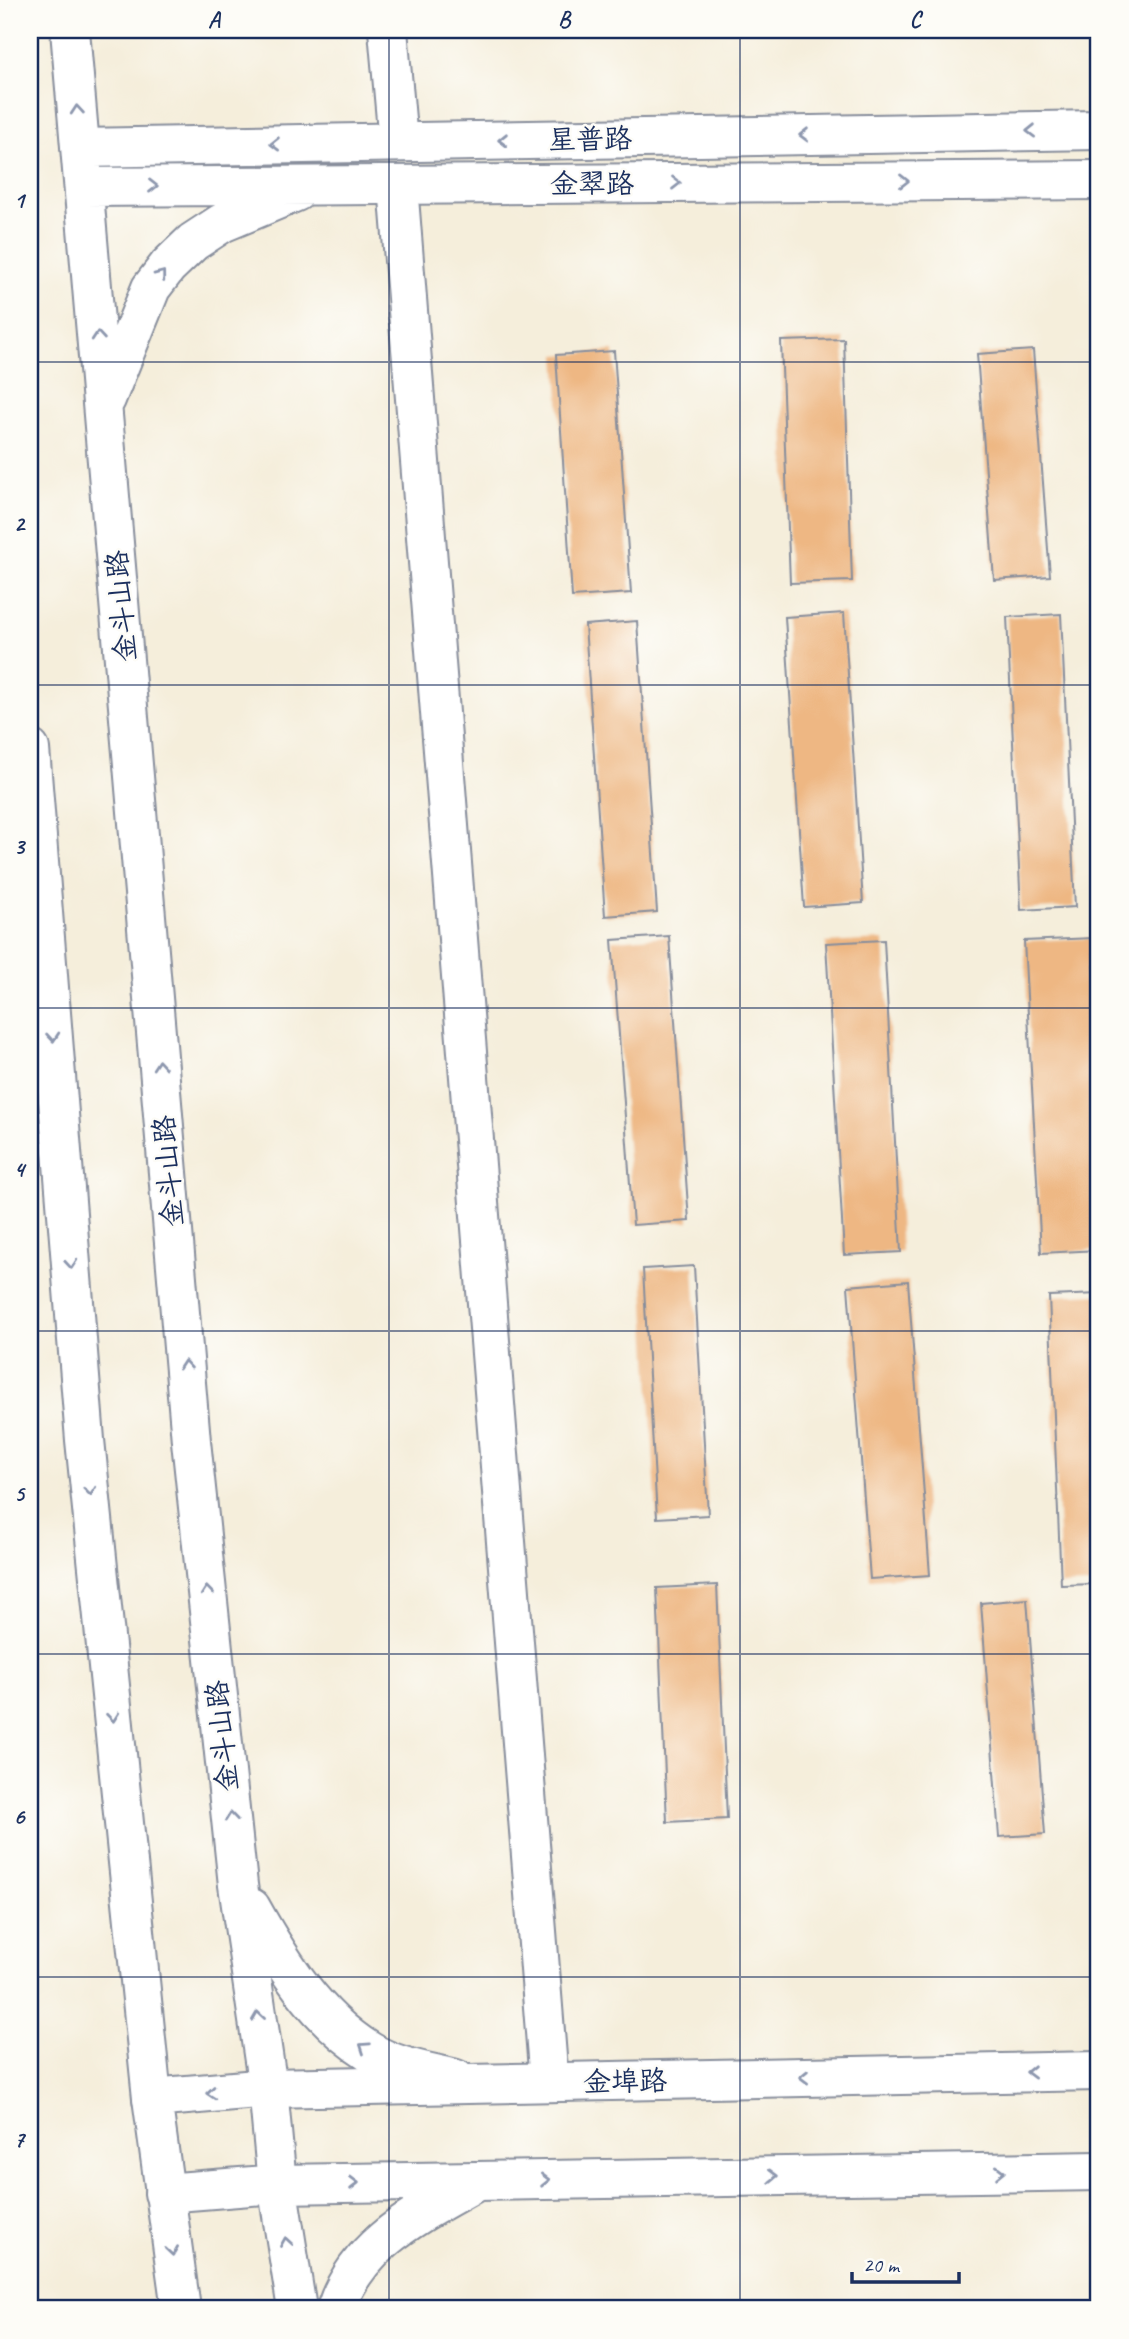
<svg xmlns="http://www.w3.org/2000/svg" width="1129" height="2339" font-family="Caveat,'LXGW WenKai TC',sans-serif">
  <style>
    .building { fill: #eeb783 }
    .lines { fill: none; stroke-linecap: round; stroke-linejoin: round }
    .street-casing { stroke: #888e9c; stroke-width: 42 }
    .secondary-casing { stroke: #888e9c; stroke-width: 42 }
    .highway-casing { stroke: #888e9c; stroke-width: 42 }
    .street { stroke: #fff; stroke-width: 38 }
    .secondary { stroke: #fff; stroke-width: 38 }
    .highway { stroke: #fff; stroke-width: 38 }
    .oneway { stroke: #8d97ae }
    .grid { fill: none; stroke: #1b2f5e; stroke-width: 2; stroke-opacity: 0.55 }
    .labels { text-anchor: middle; dominant-baseline: central; stroke-width: 5; stroke-linejoin: round; paint-order: stroke }
    .street-label { font-size: 28px; fill: #1b2f5e; stroke: #fdfcf7 }
    .neatline { fill: none; stroke: #1b2f5e; stroke-width: 2.5 }
    .grid-label { font-size: 23px; text-anchor: middle; font-weight: bold; fill: #1b2f5e }
  </style>
  <rect width="100%" height="100%" fill="#fdfcf7"/>
  <filter id="ink" filterUnits="userSpaceOnUse"><feTurbulence type="fractalNoise" baseFrequency=".0143" numOctaves="2"/><feDisplacementMap in="SourceGraphic" scale="14" xChannelSelector="R" yChannelSelector="G"/><feConvolveMatrix kernelMatrix="1 2 1 2 8 2 1 2 1" color-interpolation-filters="sRGB"/></filter>
  <filter id="wash" filterUnits="userSpaceOnUse"><feTurbulence type="fractalNoise" baseFrequency=".00686" numOctaves="4" result="noise"/><feDisplacementMap in="SourceGraphic" scale="28" xChannelSelector="R" yChannelSelector="G"/><feGaussianBlur stdDeviation="1.57" result="paint"/><feColorMatrix in="noise" values="0 0 0 0 0 0 0 0 0 0 0 0 0 0 0 0 0 1.4 0 .05"/><feComposite in="paint" operator="in"/></filter>
  <g filter="url(#wash)">
    <rect width="100%" height="100%" fill="#f5eedb"/>
    <g id="blocks">
      <path class="building" d="M 844,339 L 852,581 L 790,583 L 781,341 Z
        M 1033,350 L 1050,576 L 994,580 L 977,354 Z
        M 614,351 L 631,593 L 572,597 L 556,355 Z
        M 844,613 L 863,903 L 804,907 L 785,617 Z
        M 1061,614 L 1075,907 L 1021,910 L 1007,617 Z
        M 637,621 L 657,912 L 605,916 L 585,625 Z
        M 669,936 L 689,1221 L 633,1225 L 612,940 Z
        M 1093,938 L 1099,1058 L 1099,1250 L 1041,1253 L 1024,941 Z
        M 884,940 L 901,1252 L 844,1255 L 826,943 Z
        M 694,1266 L 708,1515 L 657,1518 L 643,1269 Z
        M 908,1281 L 930,1575 L 870,1579 L 848,1286 Z
        M 1099,1294 L 1099,1584 L 1061,1585 L 1049,1296 Z
        M 717,1585 L 727,1819 L 667,1822 L 657,1588 Z
        M 1027,1599 L 1045,1834 L 999,1837 L 981,1603 Z"/>
    </g>
  </g>
  <g filter="url(#ink)">
    <use href="#blocks" fill-opacity="0" stroke="#888e9c" stroke-width="2"/>
    <g class="lines">
      <g class="street-casing">
        <path id="street" d="M 388,30 L 398,142
          M 398,185 L 549,2082"/>
      </g>
      <g class="secondary-casing">
        <path id="secondary" d="M 70,30 L 191,1441 L 238,1885 L 268,2088 L 277,2184 L 297,2309
          M 80,148 L 1099,130
          M 85,187 L 1099,180
          M 106,399 L 151,288 L 168,266 L 193,242 L 222,223 L 296,192
          M 30,749 L 85,1440 L 152,2098
          M 251,1908 C 281,1962 316,2018 369,2051 C 394,2067 428,2072 456,2079
          M 164,2193 L 277,2184 L 477,2181"/>
      </g>
      <g class="highway-casing">
        <path id="highway" d="M 181,2309 L 152,2098 L 268,2088 L 1099,2071
          M 336,2309 C 358,2241 420,2214 477,2181 L 1099,2171"/>
      </g>
      <use href="#street" class="street"/>
      <use href="#secondary" class="secondary"/>
      <use href="#highway" class="highway"/>
    </g>
    <defs><path id="oneway-chevron" d="M-2-3.5L2.5 0L-2 3.5" fill="none" stroke-width="1.6" stroke-linecap="round" stroke-linejoin="round" transform="scale(1.75)"/></defs>
    <g class="oneway">
      <use href="#oneway-chevron" transform="translate(77 110) rotate(-95)"/>
      <use href="#oneway-chevron" transform="translate(1031 131) rotate(179)"/>
      <use href="#oneway-chevron" transform="translate(804 135) rotate(179)"/>
      <use href="#oneway-chevron" transform="translate(503 140) rotate(179)"/>
      <use href="#oneway-chevron" transform="translate(275 144) rotate(179)"/>
      <use href="#oneway-chevron" transform="translate(904 181)"/>
      <use href="#oneway-chevron" transform="translate(676 183)"/>
      <use href="#oneway-chevron" transform="translate(153 186)"/>
      <use href="#oneway-chevron" transform="translate(161 275) rotate(-53)"/>
      <use href="#oneway-chevron" transform="translate(98 336) rotate(-95)"/>
      <use href="#oneway-chevron" transform="translate(53 1037) rotate(85)"/>
      <use href="#oneway-chevron" transform="translate(159 1065) rotate(-95)"/>
      <use href="#oneway-chevron" transform="translate(71 1264) rotate(85)"/>
      <use href="#oneway-chevron" transform="translate(185 1365) rotate(-95)"/>
      <use href="#oneway-chevron" transform="translate(90 1491) rotate(84)"/>
      <use href="#oneway-chevron" transform="translate(207 1591) rotate(-96)"/>
      <use href="#oneway-chevron" transform="translate(113 1717) rotate(84)"/>
      <use href="#oneway-chevron" transform="translate(231 1817) rotate(-96)"/>
      <use href="#oneway-chevron" transform="translate(258 2016) rotate(-98)"/>
      <use href="#oneway-chevron" transform="translate(364 2047) rotate(-146)"/>
      <use href="#oneway-chevron" transform="translate(1031 2072) rotate(179)"/>
      <use href="#oneway-chevron" transform="translate(804 2077) rotate(179)"/>
      <use href="#oneway-chevron" transform="translate(211 2093) rotate(175)"/>
      <use href="#oneway-chevron" transform="translate(1000 2172) rotate(-1)"/>
      <use href="#oneway-chevron" transform="translate(773 2176) rotate(-1)"/>
      <use href="#oneway-chevron" transform="translate(545 2180) rotate(-1)"/>
      <use href="#oneway-chevron" transform="translate(354 2183) rotate(-1)"/>
      <use href="#oneway-chevron" transform="translate(286 2242) rotate(-99)"/>
      <use href="#oneway-chevron" transform="translate(172 2251) rotate(82)"/>
    </g>
  </g>
  <path class="grid" d="M 389,30 L 389,2309M 740,30 L 740,2309M 30,362 L 1099,362M 30,685 L 1099,685M 30,1008 L 1099,1008M 30,1331 L 1099,1331M 30,1654 L 1099,1654M 30,1977 L 1099,1977"/>
  <g class="labels">
    <g class="street-label">
      <text transform="translate(590 139) rotate(-1)">星普路</text>
      <text x="592" y="183">金翠路</text>
      <text transform="translate(121 606) rotate(-95)">金斗山路</text>
      <text transform="translate(168 1171) rotate(-95)">金斗山路</text>
      <text transform="translate(222 1736) rotate(-96)">金斗山路</text>
      <text transform="translate(625 2081) rotate(-1)">金埠路</text>
    </g>
  </g>
  <rect width="1129" height="2339" fill="none" stroke="#fdfcf7" stroke-width="77"/>
  <path d="M852 2272v10h107v-10" fill="none" stroke="#1b2f5e" stroke-width="3.5"/>
  <text x="863" y="2272" font-size="21" fill="#1b2f5e" stroke="#fdfcf7" stroke-width="5" paint-order="stroke">20 m</text>
  <rect x="38" y="38" width="1052" height="2262" class="neatline"/>
  <g class="grid-label">
    <text x="214" y="27">A</text>
    <text x="564" y="27">B</text>
    <text x="915" y="27">C</text>
    <text x="19" y="208">1</text>
    <text x="19" y="531">2</text>
    <text x="19" y="854">3</text>
    <text x="19" y="1177">4</text>
    <text x="19" y="1501">5</text>
    <text x="19" y="1824">6</text>
    <text x="19" y="2147">7</text>
  </g>
</svg>
